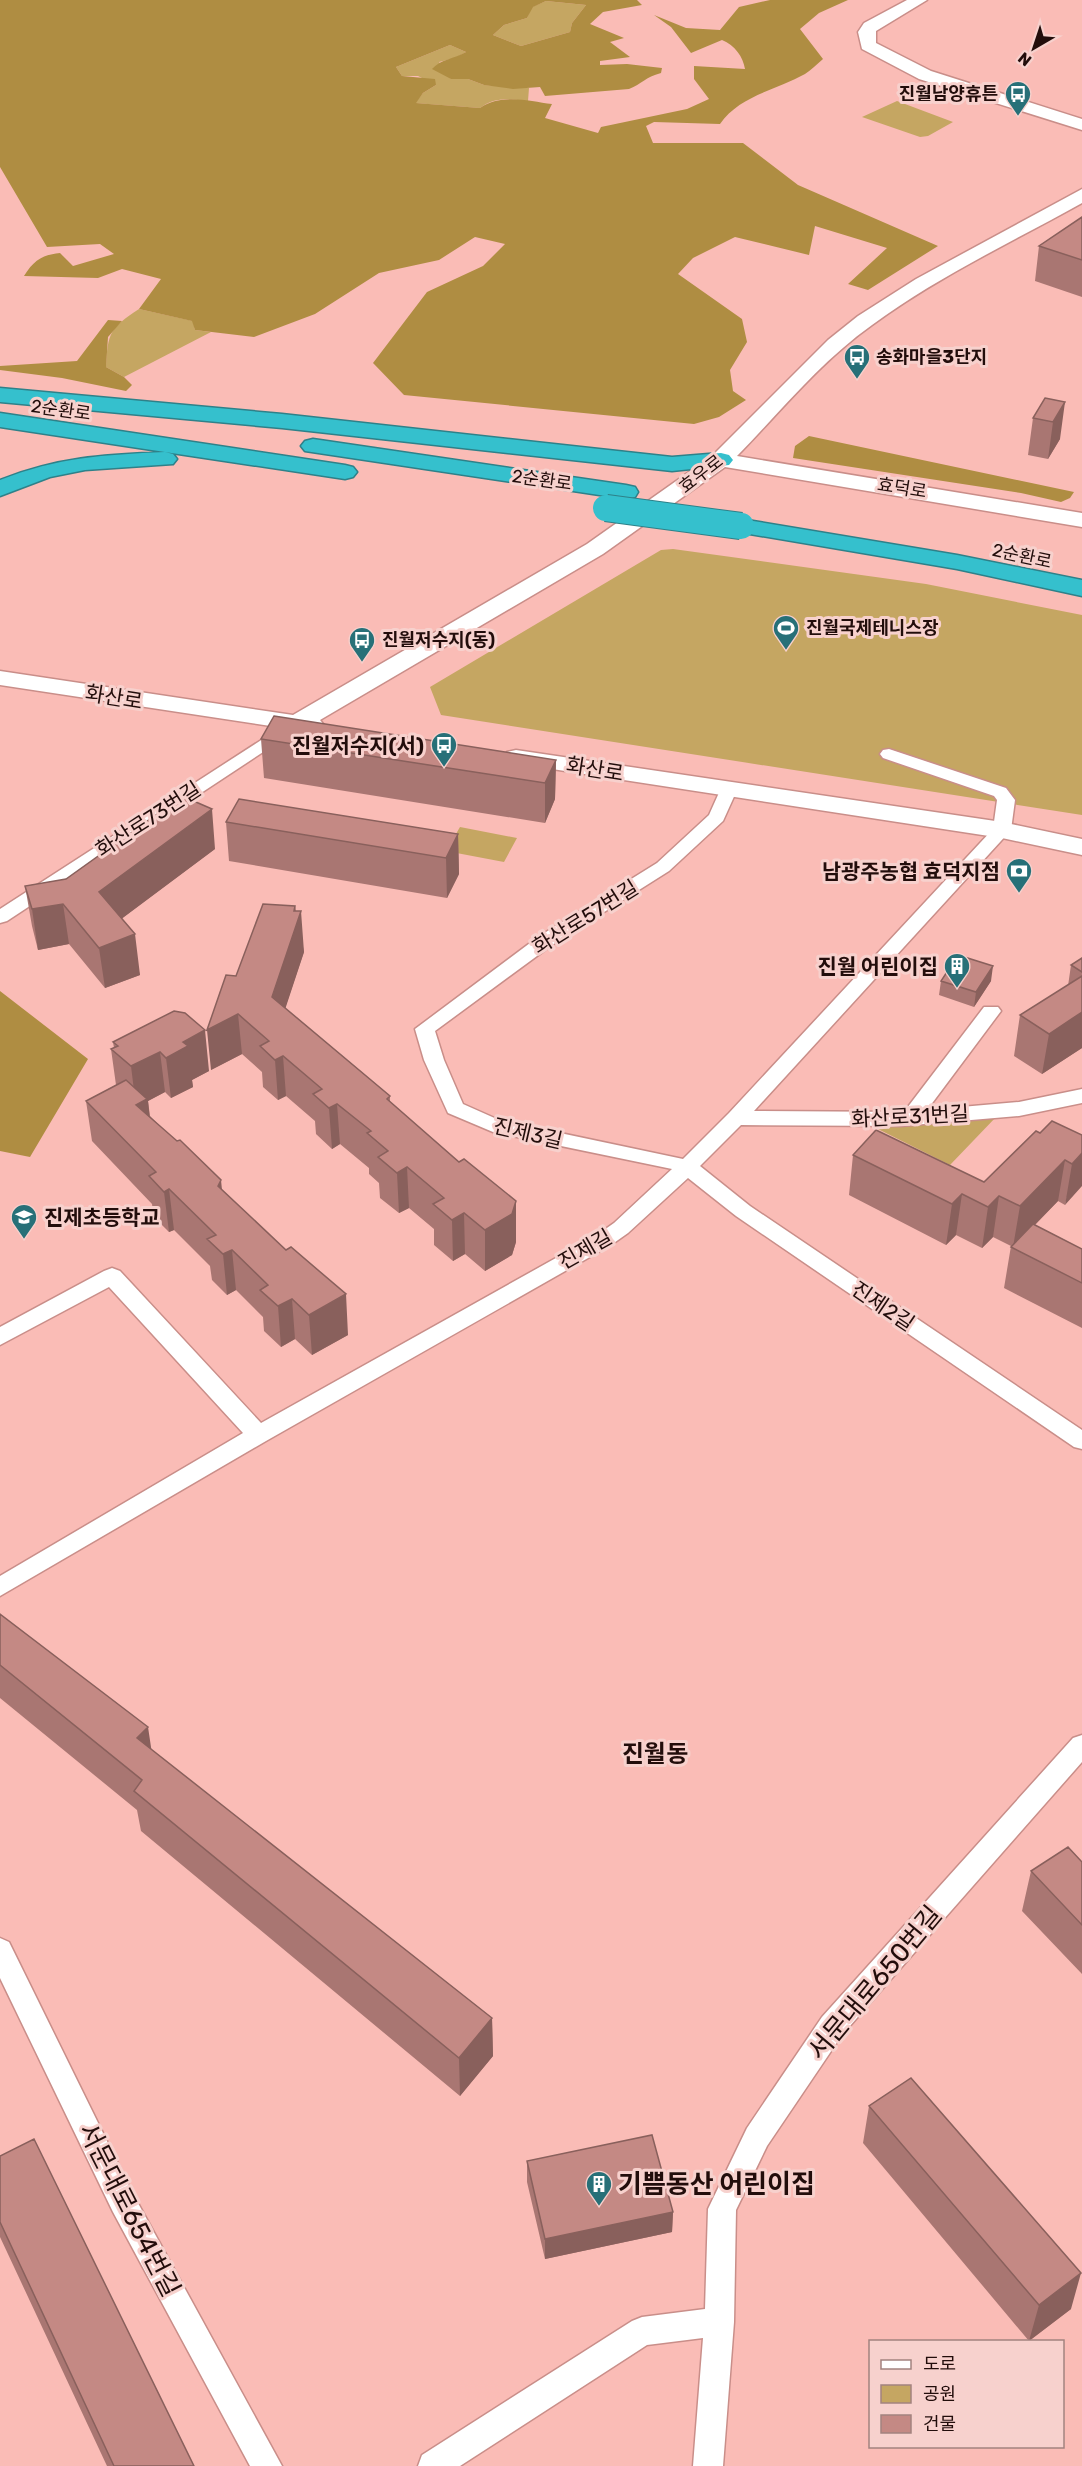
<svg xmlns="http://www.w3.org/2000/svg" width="1082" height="2466" font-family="Rubik,'Noto Sans KR',sans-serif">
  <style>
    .green { fill: #c5a662 }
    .forest { fill: #af8d42; fill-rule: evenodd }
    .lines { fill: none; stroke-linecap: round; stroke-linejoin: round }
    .street-casing { stroke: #c98e89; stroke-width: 3 }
    .secondary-casing { stroke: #c98e89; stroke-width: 3 }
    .highway-casing { stroke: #2e8189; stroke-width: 3 }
    .street { fill: #fff; fill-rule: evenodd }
    .secondary { fill: #fff; fill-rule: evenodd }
    .highway { fill: #35c0cd; fill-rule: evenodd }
    .highway-bridge-casing { stroke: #2e8189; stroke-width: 28; stroke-linecap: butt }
    .highway-bridge { stroke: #35c0cd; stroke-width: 26 }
    .wall { fill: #a97672 }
    .shaded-wall { fill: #89605c }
    .building { fill: #c48984; stroke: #89605c; stroke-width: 1.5 }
    .labels { text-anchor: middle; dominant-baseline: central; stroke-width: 6; stroke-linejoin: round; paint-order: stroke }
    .far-poi-label { font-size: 18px; font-weight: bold; fill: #220d0b; stroke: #f7d1cd; text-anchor: start }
    .far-street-label { font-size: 18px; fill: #220d0b; stroke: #f7d1cd }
    .street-label { font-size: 21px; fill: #220d0b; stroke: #f7d1cd }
    .poi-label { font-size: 21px; font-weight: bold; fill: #220d0b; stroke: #f7d1cd; text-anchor: end }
    .quarter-label { font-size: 24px; font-weight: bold; fill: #220d0b; stroke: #f7d1cd }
    .near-street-label { font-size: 26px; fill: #220d0b; stroke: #f7d1cd }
    .near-poi-label { font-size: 26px; font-weight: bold; fill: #220d0b; stroke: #f7d1cd; text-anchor: start }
  </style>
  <rect width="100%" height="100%" fill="#fabcb6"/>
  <path class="green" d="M 546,1 L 586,5 L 572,23 L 570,32 L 521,46 L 493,35 L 504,25 L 527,18 L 532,7 Z
    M 450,45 L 466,52 L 455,58 L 439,62 L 451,79 L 468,79 L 484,85 L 529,88 L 528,101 C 511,99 495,96 480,108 L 415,103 L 423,93 L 436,85 L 418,76 L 402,76 L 396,67 Z
    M 897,101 L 953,122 L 928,136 L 920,137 L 862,117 Z
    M 139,309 L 193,321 L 195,330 L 211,332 L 124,377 L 106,367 C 108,333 109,329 139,309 Z
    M 673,549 L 926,584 L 1082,615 L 1082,815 L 441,715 L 430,687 L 661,550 Z
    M 460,827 L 517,838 L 504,862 L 446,851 Z
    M 997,1116 L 950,1165 L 874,1127 L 982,1118 Z"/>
  <path class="forest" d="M 0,0 L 637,0 L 642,5 L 603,12 L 590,24 L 624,38 L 610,42 L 630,57 L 600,61 L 600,65 L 627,64 L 662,68 L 661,73 C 645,77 642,84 629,89 L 545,96 L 540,87 L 513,89 L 484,85 L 468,79 L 451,79 L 432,69 C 441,59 454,59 466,52 L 450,45 L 396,67 L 402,76 L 435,79 L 436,85 L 423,93 L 416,103 L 480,108 C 501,93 529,101 552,104 L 545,118 L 598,133 L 601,127 L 687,109 L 709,99 L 694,79 L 694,66 L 745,69 C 743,57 735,45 722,40 L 691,53 L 671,27 L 654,15 L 686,28 L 720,30 L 739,7 L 770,0 L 848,0 L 819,13 L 800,29 L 823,59 C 817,64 811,70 805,74 C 776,90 739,96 720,124 L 654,122 L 646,126 L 653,143 L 743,143 L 798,185 L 938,246 L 868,290 L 848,284 L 887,248 L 815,226 L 809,255 L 735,237 L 693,258 L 678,274 L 742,319 L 747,342 L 730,370 L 733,391 L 746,400 L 719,417 L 694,424 L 404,395 L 373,363 L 427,292 L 483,266 L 505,244 L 475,237 L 439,260 L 379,273 L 315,314 L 254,337 L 195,330 L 192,321 L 139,309 L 161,279 L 122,269 L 98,278 L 24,276 C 34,260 42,255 60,253 L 73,266 L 114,254 L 100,244 L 47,247 L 0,167 ZM 546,1 L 586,5 L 572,23 L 570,32 L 521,46 L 493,35 L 504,25 L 527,18 L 533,7 Z
    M 108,320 L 122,321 L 108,337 L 106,367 L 124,377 L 132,385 L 126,391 L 62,378 L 0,370 L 0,366 L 77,361 Z
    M 809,436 L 1074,492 L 1070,498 L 1061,502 L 1021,493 L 793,458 L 795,446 Z
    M 0,991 L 88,1059 L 30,1157 L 0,1151 Z"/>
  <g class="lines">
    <g class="street-casing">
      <path id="street" d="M 286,724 L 295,729 L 292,733 L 7,921 L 0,923 L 0,909 Z
        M 889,749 L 1006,788 L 1015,800 L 1011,830 L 754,1111 L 904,1112 L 984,1007 L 998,1007 L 1001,1011 L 927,1110 L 1019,1102 L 1082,1089 L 1082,1103 L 1019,1116 L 901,1126 L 741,1125 L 700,1166 L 750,1206 L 1082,1430 L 1082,1449 L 1074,1447 L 736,1216 L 688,1178 L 628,1233 L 611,1245 L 266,1441 L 0,1596 L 0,1576 L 243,1433 L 109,1287 L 0,1345 L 0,1327 L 104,1271 L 112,1268 L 120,1271 L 261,1423 L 597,1235 L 614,1223 L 672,1169 L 493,1132 L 448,1113 L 424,1060 L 415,1029 L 538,937 L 657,863 L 709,815 L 722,786 L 734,786 L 737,790 L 723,821 L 669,871 L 552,945 L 435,1031 L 444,1060 L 463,1104 L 499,1120 L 683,1159 L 729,1113 L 993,829 L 997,800 L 994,796 L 883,758 L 880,754 L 883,750 Z
        M 1082,1735 L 1082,1762 L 842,2035 L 767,2146 L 736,2210 L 734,2322 L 723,2466 L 693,2466 L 703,2338 L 647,2345 L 460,2466 L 418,2466 L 422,2455 L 632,2321 L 642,2317 L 705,2309 L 708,2209 L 747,2128 L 822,2017 L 1073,1738 Z
        M 0,1938 L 9,1942 L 133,2194 L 282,2466 L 250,2466 L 113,2212 L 0,1978 Z"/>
    </g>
    <g class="secondary-casing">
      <path id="secondary" d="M 907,0 L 927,0 L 876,31 L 876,43 L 931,71 L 1082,119 L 1082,130 L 919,79 L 862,49 L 858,32 L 864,23 Z
        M 1082,189 L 1082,203 C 1012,242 937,277 872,325 C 821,361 780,412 737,456 L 1082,513 L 1082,527 L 725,467 L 603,554 L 320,720 L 324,725 L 321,730 L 297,730 L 0,685 L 0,671 L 293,715 L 587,544 L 713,455 L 828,340 L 858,316 L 916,279 Z
        M 516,750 L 1002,822 L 1082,839 L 1082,855 L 1002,838 L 507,762 L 504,757 L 507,752 Z"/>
    </g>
    <g class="highway-casing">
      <path id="highway" d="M 0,388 L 282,414 L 672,457 L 721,453 L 729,455 L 733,460 L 729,465 L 672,471 L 282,428 L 0,402 Z
        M 0,413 L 345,465 L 353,467 L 357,472 L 353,477 L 345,479 L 165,452 L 173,454 L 177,459 L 173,464 L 85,470 L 50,477 L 0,496 L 0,480 C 59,457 103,455 165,452 L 0,427 Z
        M 313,439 L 626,485 L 635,487 L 638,492 L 635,497 L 626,499 L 305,451 L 301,446 L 305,441 Z
        M 741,519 L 957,555 L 1082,580 L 1082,596 L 957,569 L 732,531 L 729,526 L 732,521 Z"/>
    </g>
    <use href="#street" class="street"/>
    <use href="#secondary" class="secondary"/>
    <use href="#highway" class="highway"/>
    <g class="highway-bridge-casing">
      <path id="highway-bridge" d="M 606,508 L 741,526"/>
    </g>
    <use href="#highway-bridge" class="highway-bridge"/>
  </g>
  <path class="wall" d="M 1082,217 L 1082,297 L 1035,281 L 1039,246 Z
    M 1045,398 L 1060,439 L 1048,459 L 1028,455 L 1033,418 Z
    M 261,739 L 556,760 L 555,799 L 545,823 L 264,778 Z
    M 226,822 L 458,834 L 459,874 L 447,898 L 229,861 Z
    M 215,849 L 122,918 L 140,975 L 105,988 L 69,944 L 38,950 L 32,926 L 25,886 L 66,879 Z
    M 295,906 L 304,952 L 285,1008 L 390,1096 L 390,1102 L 459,1162 L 516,1201 L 516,1242 L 512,1255 L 485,1271 L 465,1254 L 453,1261 L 434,1245 L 434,1229 L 409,1208 L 399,1213 L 380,1198 L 379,1183 L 369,1174 L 369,1168 L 340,1144 L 332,1149 L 316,1134 L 315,1121 L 286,1096 L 278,1100 L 263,1087 L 262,1072 L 242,1054 L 211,1070 L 236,976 Z
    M 1082,958 L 1082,1048 L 1042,1074 L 1014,1056 L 1020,1015 L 1068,986 L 1071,965 Z
    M 941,981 L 991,981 L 974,1007 L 939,995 Z
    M 174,1011 L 209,1071 L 192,1080 L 193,1087 L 171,1098 L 165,1092 L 148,1101 L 150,1116 L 222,1190 L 348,1335 L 312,1355 L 295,1339 L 281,1347 L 264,1331 L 263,1317 L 236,1290 L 227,1295 L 212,1280 L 210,1266 L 174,1230 L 169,1232 L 154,1217 L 152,1204 L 92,1141 L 86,1101 L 116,1085 L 111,1049 L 114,1048 L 113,1042 Z
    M 1040,1133 L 1082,1135 L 1065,1205 L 1058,1201 L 1035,1225 L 1082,1249 L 1082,1328 L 1004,1288 L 1011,1246 L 993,1237 L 982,1248 L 956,1235 L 946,1245 L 849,1195 L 853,1155 L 984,1182 Z
    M 0,1614 L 152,1750 L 492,2018 L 493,2056 L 460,2096 L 141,1831 L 137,1810 L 0,1698 Z
    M 1082,1862 L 1082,1974 L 1022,1911 L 1031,1871 Z
    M 869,2106 L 1071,2309 L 1029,2341 L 863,2143 Z
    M 0,2156 L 194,2466 L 107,2466 L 0,2237 Z
    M 527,2161 L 673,2212 L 672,2232 L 545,2259 L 527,2182 Z"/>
  <path class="shaded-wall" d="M 1065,402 L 1060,439 L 1048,459 L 1053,422 Z
    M 556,760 L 555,799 L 545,823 L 545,783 Z
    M 212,809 L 215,849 L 104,932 L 99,892 Z
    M 458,834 L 459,874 L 447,898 L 446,858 Z
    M 63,904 L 69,944 L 38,950 L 32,909 Z
    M 295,906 L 296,926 L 301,911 L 304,952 L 276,1037 L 272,997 Z
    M 135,934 L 140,975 L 105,988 L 99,948 Z
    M 993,966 L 991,981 L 974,1007 L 976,992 Z
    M 1082,1012 L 1082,1048 L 1042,1074 L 1049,1034 Z
    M 238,1014 L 242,1054 L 211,1070 L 207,1030 Z
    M 205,1030 L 209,1071 L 192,1080 L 193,1087 L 171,1098 L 166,1058 L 183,1042 Z
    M 160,1052 L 165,1092 L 148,1101 L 152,1140 L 136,1107 L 131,1066 Z
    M 283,1056 L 286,1096 L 278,1100 L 275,1060 Z
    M 337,1104 L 340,1144 L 332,1149 L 329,1108 Z
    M 1082,1153 L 1082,1186 L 1065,1205 L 1072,1164 Z
    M 1065,1160 L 1058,1201 L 1013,1247 L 1020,1206 Z
    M 407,1167 L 409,1208 L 399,1213 L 397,1173 Z
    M 221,1180 L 225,1220 L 218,1186 Z
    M 169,1189 L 174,1230 L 169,1232 L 164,1192 Z
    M 962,1194 L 956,1235 L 946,1245 L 952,1204 Z
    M 999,1196 L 993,1237 L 982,1248 L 988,1207 Z
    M 516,1201 L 516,1242 L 512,1255 L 485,1271 L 485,1230 Z
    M 464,1213 L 465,1254 L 453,1261 L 452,1220 Z
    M 232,1250 L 236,1290 L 227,1295 L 223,1254 Z
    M 346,1294 L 348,1335 L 312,1355 L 309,1315 Z
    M 292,1299 L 295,1339 L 281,1347 L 278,1306 Z
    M 148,1727 L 154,1767 L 137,1738 Z
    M 492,2018 L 493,2056 L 460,2096 L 459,2058 Z
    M 673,2212 L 672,2232 L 545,2259 L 545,2239 Z
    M 1081,2273 L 1071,2309 L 1029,2341 L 1039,2305 Z"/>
  <path class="building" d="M 1082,217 L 1082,260 L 1039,246 Z
    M 1045,398 L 1065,402 L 1053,422 L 1033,418 Z
    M 274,716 L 556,760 L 545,783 L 261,739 Z
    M 182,796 L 212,809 L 99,892 L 135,934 L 99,948 L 63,904 L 32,909 L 25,886 L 66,879 Z
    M 239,799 L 458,834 L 446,858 L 226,822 Z
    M 263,904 L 295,906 L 294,911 L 301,911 L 272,997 L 390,1096 L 387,1099 L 459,1162 L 464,1159 L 516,1201 L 512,1214 L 485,1230 L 464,1213 L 452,1220 L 433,1204 L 444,1198 L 407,1167 L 397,1173 L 378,1157 L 388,1151 L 367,1133 L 371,1131 L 337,1104 L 329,1108 L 313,1094 L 322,1089 L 283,1056 L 275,1060 L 260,1046 L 269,1041 L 238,1014 L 207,1030 L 226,975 L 236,976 Z
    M 958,955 L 993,966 L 976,992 L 941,981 Z
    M 1082,958 L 1082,972 L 1071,965 Z
    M 1082,976 L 1082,1012 L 1049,1034 L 1020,1015 Z
    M 174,1011 L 185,1013 L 205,1030 L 183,1042 L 188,1046 L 166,1058 L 160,1052 L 131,1066 L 111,1049 L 118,1046 L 113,1042 Z
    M 126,1080 L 147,1099 L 136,1105 L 177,1141 L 180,1140 L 221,1180 L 218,1186 L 286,1250 L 291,1247 L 346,1294 L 309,1315 L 292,1299 L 278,1306 L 260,1290 L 268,1285 L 232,1250 L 223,1254 L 207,1239 L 216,1235 L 169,1189 L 164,1192 L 149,1176 L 156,1172 L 86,1101 Z
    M 1052,1121 L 1082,1135 L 1082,1153 L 1072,1164 L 1065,1160 L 1020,1206 L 999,1196 L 988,1207 L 962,1194 L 952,1204 L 853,1155 L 876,1130 L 984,1182 L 1036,1131 L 1040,1133 Z
    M 1033,1224 L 1082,1249 L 1082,1283 L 1011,1247 Z
    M 0,1614 L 148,1727 L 137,1738 L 492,2018 L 459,2058 L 134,1791 L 142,1780 L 0,1665 Z
    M 1068,1847 L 1082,1862 L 1082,1925 L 1031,1871 Z
    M 911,2078 L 1081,2273 L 1039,2305 L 869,2106 Z
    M 652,2135 L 673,2212 L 545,2239 L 527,2161 Z
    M 34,2139 L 194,2466 L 114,2466 L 0,2222 L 0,2156 Z"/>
  <defs>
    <g id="bus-pin" transform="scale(1.35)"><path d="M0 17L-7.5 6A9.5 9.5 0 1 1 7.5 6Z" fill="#277078" stroke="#f7d1cd"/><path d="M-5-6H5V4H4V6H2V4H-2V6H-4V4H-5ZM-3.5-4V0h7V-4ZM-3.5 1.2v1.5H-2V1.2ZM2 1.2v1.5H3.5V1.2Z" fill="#fff"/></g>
    <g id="stadium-pin" transform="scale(1.35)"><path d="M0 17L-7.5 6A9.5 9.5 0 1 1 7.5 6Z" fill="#277078" stroke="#f7d1cd"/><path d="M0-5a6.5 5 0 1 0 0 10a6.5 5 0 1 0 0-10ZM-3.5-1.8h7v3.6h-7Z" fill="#fff"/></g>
    <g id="bank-pin" transform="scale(1.35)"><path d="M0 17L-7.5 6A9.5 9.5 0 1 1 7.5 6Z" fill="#277078" stroke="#f7d1cd"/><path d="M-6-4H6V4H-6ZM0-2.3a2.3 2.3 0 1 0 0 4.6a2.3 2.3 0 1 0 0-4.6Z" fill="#fff"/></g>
    <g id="building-pin" transform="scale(1.35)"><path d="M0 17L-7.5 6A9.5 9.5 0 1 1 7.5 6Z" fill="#277078" stroke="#f7d1cd"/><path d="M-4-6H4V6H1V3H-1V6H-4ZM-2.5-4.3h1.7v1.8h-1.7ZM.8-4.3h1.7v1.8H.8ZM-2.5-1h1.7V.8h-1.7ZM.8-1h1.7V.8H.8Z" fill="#fff"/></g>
    <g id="school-pin" transform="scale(1.35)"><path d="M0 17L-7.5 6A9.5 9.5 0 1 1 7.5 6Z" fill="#277078" stroke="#f7d1cd"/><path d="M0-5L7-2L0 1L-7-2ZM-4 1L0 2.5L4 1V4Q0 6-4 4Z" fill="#fff"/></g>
  </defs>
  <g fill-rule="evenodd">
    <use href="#bus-pin" x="1018" y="94"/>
    <use href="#bus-pin" x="857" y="357"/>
    <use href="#stadium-pin" x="786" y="628"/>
    <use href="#bus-pin" x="362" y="640"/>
    <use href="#bus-pin" x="444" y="745"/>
    <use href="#bank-pin" x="1019" y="871"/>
    <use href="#building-pin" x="957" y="966"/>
    <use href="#school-pin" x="24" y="1217"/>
    <use href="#building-pin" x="599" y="2184"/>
  </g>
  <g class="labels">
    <g class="far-poi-label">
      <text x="998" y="94" text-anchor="end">진월남양휴튼</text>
      <text x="876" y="357">송화마을3단지</text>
      <text x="806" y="628">진월국제테니스장</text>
      <text x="382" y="640">진월저수지(동)</text>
    </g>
    <g class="far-street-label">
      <text transform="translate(61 410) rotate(8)">2순환로</text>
      <text transform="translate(701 474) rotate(-38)">효우로</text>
      <text transform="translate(542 480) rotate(8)">2순환로</text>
      <text transform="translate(902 488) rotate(9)">효덕로</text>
      <text transform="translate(1022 556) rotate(12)">2순환로</text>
    </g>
    <g class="street-label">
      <text transform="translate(114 697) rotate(9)">화산로</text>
      <text transform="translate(595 769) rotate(9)">화산로</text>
      <text transform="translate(148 819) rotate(-33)">화산로73번길</text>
      <text transform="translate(585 917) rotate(-32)">화산로57번길</text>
      <text transform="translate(910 1116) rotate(-3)">화산로31번길</text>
      <text transform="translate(528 1133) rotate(13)">진제3길</text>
      <text transform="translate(585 1249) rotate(-30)">진제길</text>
      <text transform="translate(883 1306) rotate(34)">진제2길</text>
    </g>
    <g class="poi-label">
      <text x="424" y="745">진월저수지(서)</text>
      <text x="1000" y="871">남광주농협 효덕지점</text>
      <text x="938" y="966">진월 어린이집</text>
      <text x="44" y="1217" text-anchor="start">진제초등학교</text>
    </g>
    <g class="quarter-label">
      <text x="655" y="1754">진월동</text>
    </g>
    <g class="near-street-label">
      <text transform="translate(875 1983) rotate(-50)">서문대로650번길</text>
      <text transform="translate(129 2210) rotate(63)">서문대로654번길</text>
    </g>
    <g class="near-poi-label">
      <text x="618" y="2184">기쁨동산 어린이집</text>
    </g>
  </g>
  <rect x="869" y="2340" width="195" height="108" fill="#f7d1cd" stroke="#a2837f" stroke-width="1.5"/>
  <rect x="881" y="2360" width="30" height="9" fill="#ffffff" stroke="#a2837f" stroke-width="1.5"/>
  <text x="923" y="2370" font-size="18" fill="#220d0b">도로</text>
  <rect x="881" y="2385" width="30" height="18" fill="#c5a662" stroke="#a2837f" stroke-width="1.5"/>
  <text x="923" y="2400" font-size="18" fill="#220d0b">공원</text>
  <rect x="881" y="2415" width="30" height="18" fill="#c48984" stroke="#a2837f" stroke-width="1.5"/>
  <text x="923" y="2430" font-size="18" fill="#220d0b">건물</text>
  <g transform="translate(1034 48) rotate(219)" stroke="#f7d1cd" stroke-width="4.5" paint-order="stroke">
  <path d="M0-4.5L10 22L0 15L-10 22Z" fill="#220d0b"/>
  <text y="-9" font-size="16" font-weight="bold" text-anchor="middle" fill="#220d0b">N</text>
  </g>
</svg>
